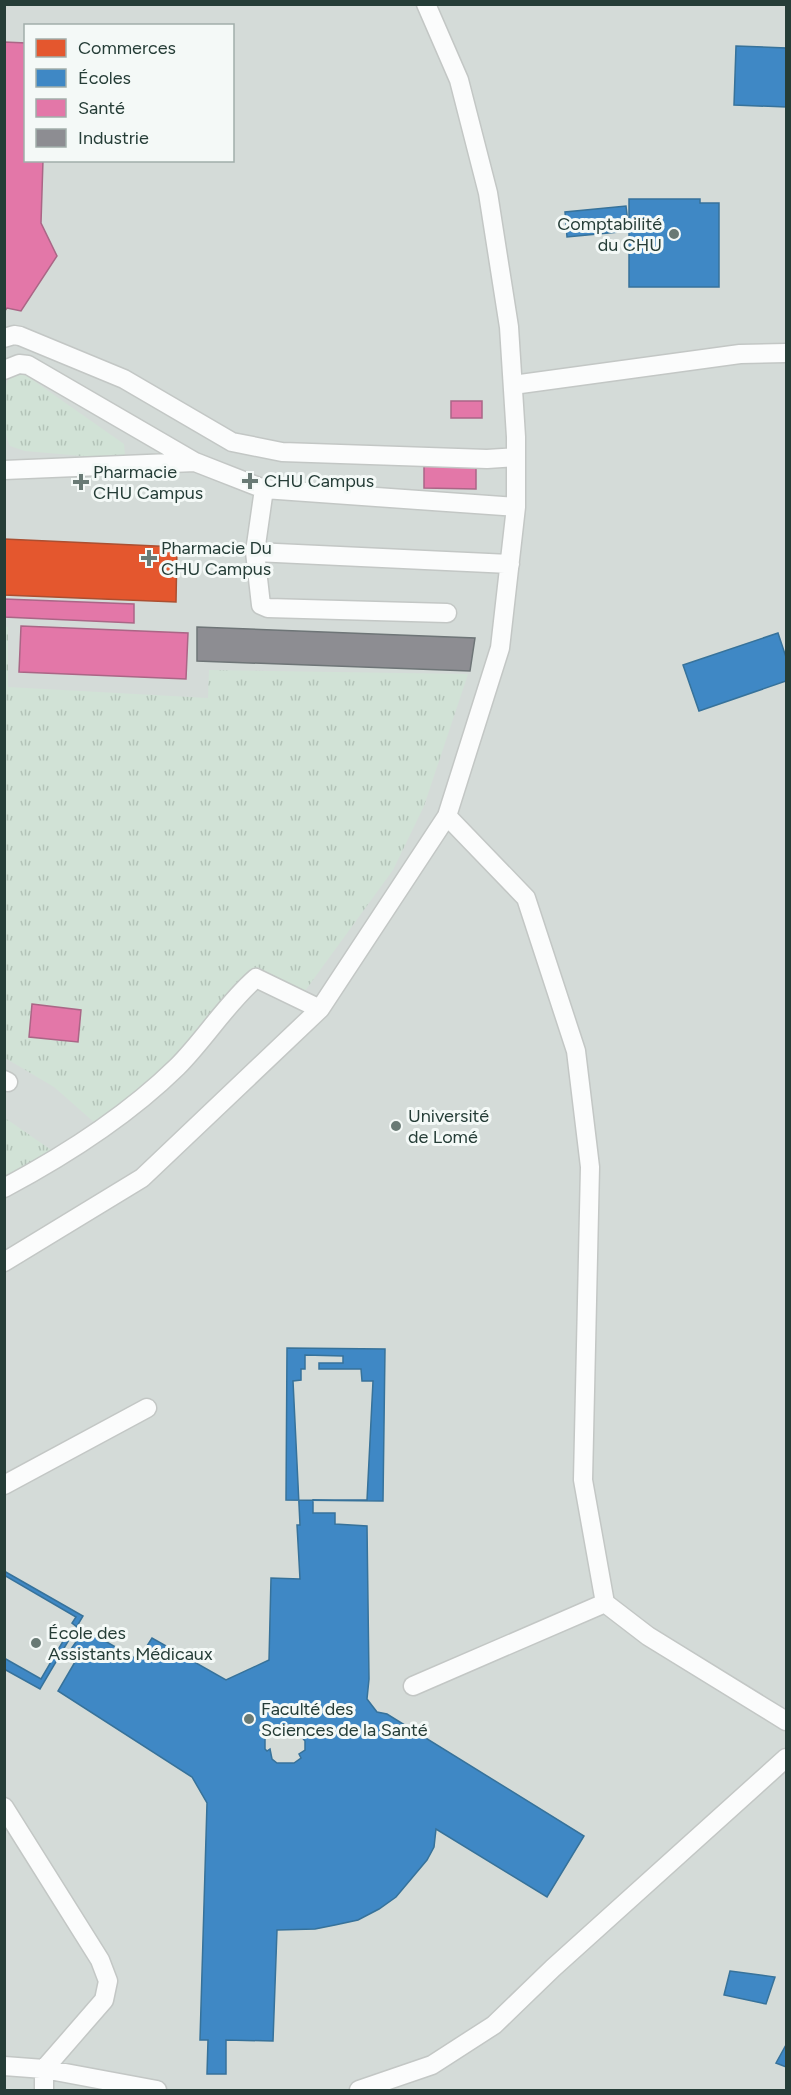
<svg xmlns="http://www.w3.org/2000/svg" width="791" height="2095" font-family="Figtree,sans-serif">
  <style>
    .built { fill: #d4dbd8; fill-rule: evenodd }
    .grass { fill: url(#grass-tufts) }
    .shops { fill: #e4572e; stroke: #ab4f31; stroke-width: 1.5 }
    .schools { fill: #3f88c5; stroke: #37729a; stroke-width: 1.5; fill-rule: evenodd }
    .health { fill: #e377a8; stroke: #aa6686; stroke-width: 1.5 }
    .industry { fill: #8d8d92; stroke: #6e7577; stroke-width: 1.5 }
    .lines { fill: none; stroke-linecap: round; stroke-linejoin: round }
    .lane-casing { stroke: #c3c7c5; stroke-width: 21 }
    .lane { stroke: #fbfcfc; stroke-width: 18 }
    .poi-dot { fill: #697a75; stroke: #f4f9f7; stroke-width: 2 }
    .labels { text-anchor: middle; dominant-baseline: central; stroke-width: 6; stroke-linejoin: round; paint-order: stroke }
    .poi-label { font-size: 18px; fill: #253d37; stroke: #f4f9f7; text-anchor: start }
  </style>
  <defs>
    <pattern id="grass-tufts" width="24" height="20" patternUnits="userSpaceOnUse" patternTransform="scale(1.5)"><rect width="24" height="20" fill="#d1e2d6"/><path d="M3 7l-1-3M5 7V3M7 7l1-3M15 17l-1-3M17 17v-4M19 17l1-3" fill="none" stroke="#b3c3b8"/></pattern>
  </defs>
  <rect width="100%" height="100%" fill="#e6eae8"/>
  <path class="built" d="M 5,5 L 786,5 L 786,2090 L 5,2090 ZM 26,26 L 232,26 L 232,160 L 26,160 Z"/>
  <path class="grass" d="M 11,373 L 27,376 L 124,444 L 125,455 L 116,459 L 25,451 L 10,446 C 2,431 2,386 11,373 Z
    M 4,627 L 8,627 L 8,687 L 208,698 L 209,670 L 468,674 L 424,806 L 393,870 L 302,995 L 258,967 L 172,1061 L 96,1124 L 54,1087 L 5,1058 Z
    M 5,1118 L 57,1154 L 5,1181 Z"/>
  <path class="shops" d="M 4,539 L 177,547 L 176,602 L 4,595 Z"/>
  <path class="schools" d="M 736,46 L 786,48 L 786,107 L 734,105 Z
    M 629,199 L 700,199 L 700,203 L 719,203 L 719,287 L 629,287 Z
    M 626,206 L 629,231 L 567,237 L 565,212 Z
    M 778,633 L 786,657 L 786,681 L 699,711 L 683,665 Z
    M 287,1348 L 385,1349 L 383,1501 L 286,1500 Z
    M 305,1355 L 343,1356 L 343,1363 L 319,1363 L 319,1369 L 361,1369 L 362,1381 L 373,1381 L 367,1500 L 313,1500 L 313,1513 L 335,1513 L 335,1524 L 367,1526 L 369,1679 L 367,1699 L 377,1712 L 387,1714 L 584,1836 L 547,1897 L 436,1829 L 434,1847 L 427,1860 L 396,1897 L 379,1909 L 358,1920 L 335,1925 L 315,1929 L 277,1930 L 273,2041 L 226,2040 L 226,2074 L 207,2074 L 208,2040 L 200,2040 L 207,1803 L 192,1777 L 58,1691 L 75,1662 L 66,1656 L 76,1642 L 66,1636 L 41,1679 L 4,1658 L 4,1575 L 76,1617 L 72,1623 L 91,1638 L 93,1634 L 138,1660 L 152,1638 L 226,1680 L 269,1660 L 271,1578 L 300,1579 L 297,1525 L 300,1525 L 293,1381 L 301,1380 L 301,1369 L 305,1369 ZM 281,1724 L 284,1729 L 289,1729 L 290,1724 L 298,1727 L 300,1735 L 305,1741 L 305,1750 L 299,1754 L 301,1758 L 294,1763 L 277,1763 L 272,1759 L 270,1749 L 267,1751 L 265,1749 L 265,1739 L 271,1734 L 270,1730 Z
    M 4,1571 L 83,1616 L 40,1689 L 4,1669 Z
    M 730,1971 L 775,1977 L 766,2004 L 724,1995 Z
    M 786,2045 L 786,2067 L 776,2063 Z"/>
  <path class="health" d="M 4,42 L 26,43 L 26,160 L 43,160 L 41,223 L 57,256 L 21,311 L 7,308 L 4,312 Z
    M 451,401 L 482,401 L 482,418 L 451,418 Z
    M 424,460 L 476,462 L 476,489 L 424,488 Z
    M 4,599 L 134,604 L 134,623 L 4,617 Z
    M 21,626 L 188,633 L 186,679 L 19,672 Z
    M 32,1004 L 81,1010 L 78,1042 L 29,1037 Z"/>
  <path class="industry" d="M 197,627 L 475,638 L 470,671 L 197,661 Z"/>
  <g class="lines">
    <g class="lane-casing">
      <path id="lane" d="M 4,338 L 14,335 L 20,336 L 124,379 L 232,442 L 282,452 L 487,459 L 516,457
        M 4,370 L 19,364 L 28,365 L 195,462 L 264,489 L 516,507
        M 513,385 L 740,354 L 786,353
        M 4,470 L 195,462
        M 264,489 L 255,552 L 261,605 L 268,608 L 447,613
        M 255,552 L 510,564
        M 447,816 L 526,898 L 576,1051 L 590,1167 L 583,1480 L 605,1603 L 648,1636 L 786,1721
        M 4,1080 L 8,1082
        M 4,1188 C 66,1155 127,1116 177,1067 C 205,1039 226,1004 256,978 L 320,1009
        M 4,1262 L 142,1178 L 320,1009 L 447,816 L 500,648 L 516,507 L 516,437 L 509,327 L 488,193 L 459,80 L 426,4
        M 4,1485 L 147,1408
        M 413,1686 L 605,1603
        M 4,1807 L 100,1960 L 108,1981 L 104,2000 L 44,2069 L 44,2090
        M 4,2066 L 44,2069 L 157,2090
        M 359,2090 L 432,2065 L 494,2025 L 553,1968 L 786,1758"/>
    </g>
    <use href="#lane" class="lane"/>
  </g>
  <g class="poi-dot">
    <circle cx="674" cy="234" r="6"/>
    <path d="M247 472h6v6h6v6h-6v6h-6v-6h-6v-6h6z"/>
    <path d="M78 473h6v6h6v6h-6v6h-6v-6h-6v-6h6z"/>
    <path d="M146 549h6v6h6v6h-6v6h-6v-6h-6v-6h6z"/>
    <circle cx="396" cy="1126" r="6"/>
    <circle cx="36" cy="1643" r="6"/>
    <circle cx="249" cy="1719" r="6"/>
  </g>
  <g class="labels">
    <g class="poi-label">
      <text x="662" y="224" text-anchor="end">Comptabilité<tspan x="662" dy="21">du CHU</tspan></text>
      <text x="93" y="472">Pharmacie<tspan x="93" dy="21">CHU Campus</tspan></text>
      <text x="264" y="481">CHU Campus</text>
      <text x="161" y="548">Pharmacie Du<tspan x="161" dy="21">CHU Campus</tspan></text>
      <text x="408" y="1116">Université<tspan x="408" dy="21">de Lomé</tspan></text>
      <text x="48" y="1633">École des<tspan x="48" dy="21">Assistants Médicaux</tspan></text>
      <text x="261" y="1709">Faculté des<tspan x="261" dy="21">Sciences de la Santé</tspan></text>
    </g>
  </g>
  <rect width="791" height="2095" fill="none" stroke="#253d37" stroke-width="12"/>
  <rect x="24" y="24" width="210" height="138" fill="#f4f9f7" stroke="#a1aeaa" stroke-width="1.5"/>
  <rect x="36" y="39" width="30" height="18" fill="#e4572e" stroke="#a1aeaa" stroke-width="1.5"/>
  <text x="78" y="54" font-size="18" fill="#253d37">Commerces</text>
  <rect x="36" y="69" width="30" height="18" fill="#3f88c5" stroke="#a1aeaa" stroke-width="1.5"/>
  <text x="78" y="84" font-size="18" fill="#253d37">Écoles</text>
  <rect x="36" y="99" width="30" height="18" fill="#e377a8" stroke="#a1aeaa" stroke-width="1.5"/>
  <text x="78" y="114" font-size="18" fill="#253d37">Santé</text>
  <rect x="36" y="129" width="30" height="18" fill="#8d8d92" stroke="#a1aeaa" stroke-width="1.5"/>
  <text x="78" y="144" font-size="18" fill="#253d37">Industrie</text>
</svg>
